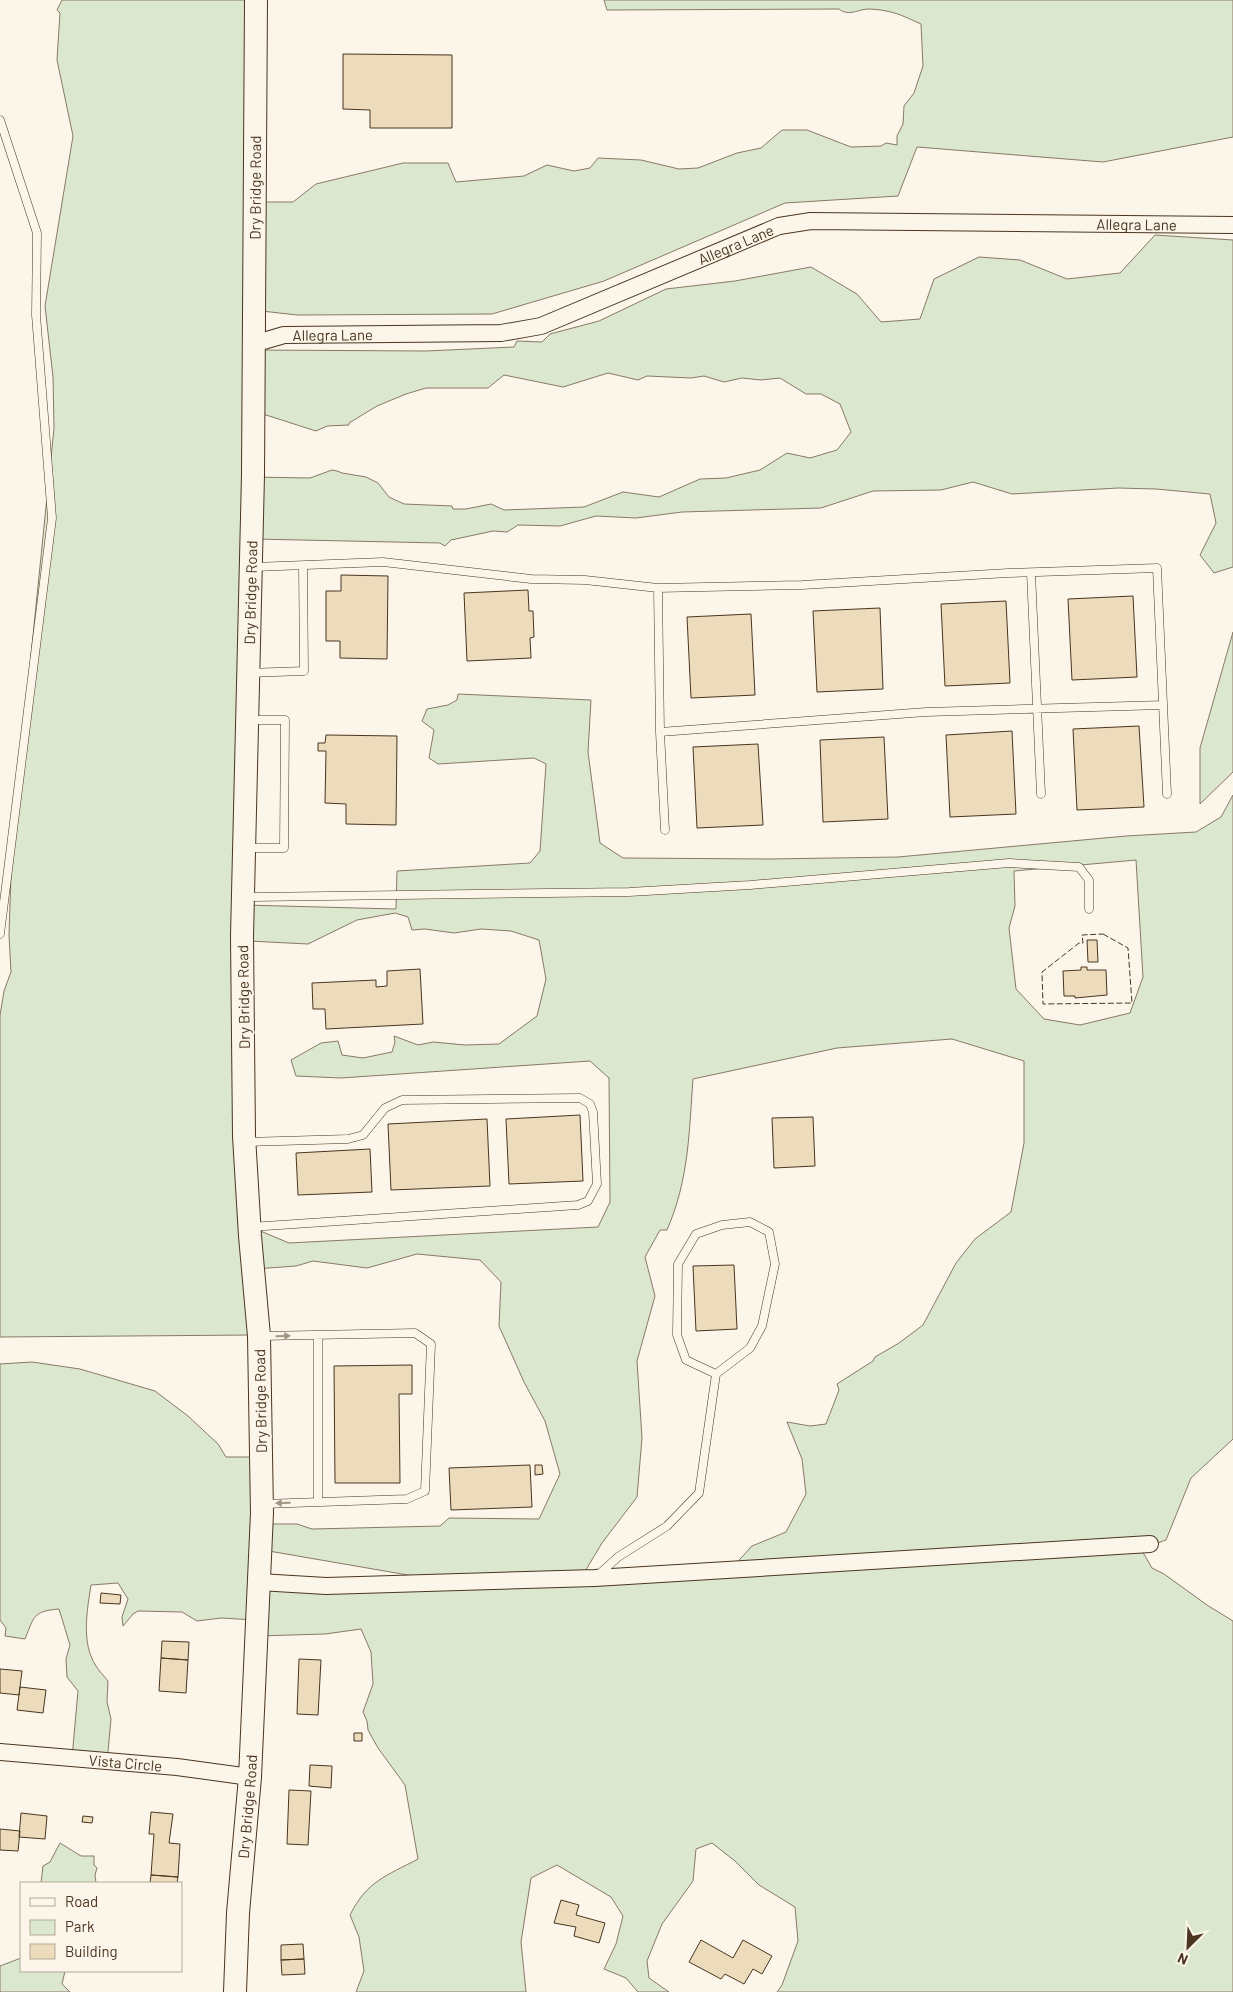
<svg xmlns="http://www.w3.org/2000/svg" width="1233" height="1992" font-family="Barlow,sans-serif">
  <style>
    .green { fill: #dce7d0; stroke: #887966; fill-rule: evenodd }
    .building { fill: #ecdcbc; stroke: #4a3520 }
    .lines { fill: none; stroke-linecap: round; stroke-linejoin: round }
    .lane-casing { stroke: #4a3520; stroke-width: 9 }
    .street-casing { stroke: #4a3520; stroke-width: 18 }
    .secondary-casing { stroke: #4a3520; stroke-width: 24 }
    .lane { stroke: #fbf6e9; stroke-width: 8 }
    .street { stroke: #fbf6e9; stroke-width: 16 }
    .secondary { stroke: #fbf6e9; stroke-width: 22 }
    .fence { stroke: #4a3520; stroke-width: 1; stroke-dasharray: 6 2.5; stroke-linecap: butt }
    .oneway { fill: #a29684 }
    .labels { text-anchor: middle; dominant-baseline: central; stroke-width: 4; stroke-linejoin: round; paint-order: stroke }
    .street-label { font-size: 15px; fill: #4a3520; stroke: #fbf6e9 }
  </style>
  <rect width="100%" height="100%" fill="#fbf6e9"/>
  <path class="green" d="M 62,0 L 257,0 L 256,202 L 293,202 L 316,184 L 403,163 L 448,163 L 456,182 L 524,176 L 547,165 L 574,171 L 590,168 L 598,158 L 641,160 L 679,169 L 698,168 L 737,153 L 761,148 L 782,130 L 807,130 L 851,147 L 881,146 L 886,143 L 897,145 L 897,136 L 903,124 L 904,106 L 914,93 L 923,66 L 921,24 C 901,15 892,10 869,9 C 858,9 849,17 839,9 L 607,10 L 604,0 L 1233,0 L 1233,137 L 1103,162 L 917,147 L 898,196 L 785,203 L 604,281 L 492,314 L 297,315 L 253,310 L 255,350 L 426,351 L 514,347 L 517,341 L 542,342 L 550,334 L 599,321 L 666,289 L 735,281 L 811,267 L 857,294 L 881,322 L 920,319 L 934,279 L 979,257 L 1020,260 L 1067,279 L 1120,273 L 1155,235 L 1233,240 L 1233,567 L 1214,573 L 1200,555 L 1216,523 L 1210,494 L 1156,489 L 1118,488 L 1012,494 L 973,482 L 941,490 L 873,491 L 821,508 L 682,512 L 636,518 L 596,516 L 560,526 L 518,525 L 507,532 L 493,531 L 451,540 L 445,546 L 440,543 L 254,539 L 244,905 L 396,909 L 397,871 L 530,863 L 540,851 L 546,764 L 534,758 L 438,764 L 429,758 L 434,730 L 422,721 L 427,709 L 448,705 L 457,700 L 458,694 L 591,700 L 588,752 L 600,843 L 623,858 L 769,859 L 898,857 L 1126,836 L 1196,832 L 1221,817 L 1233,795 L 1233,1439 L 1191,1478 L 1166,1540 L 1141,1549 L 1152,1568 L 1164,1574 L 1207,1605 L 1233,1621 L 1233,1992 L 777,1992 L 782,1985 L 798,1941 L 795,1907 L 759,1885 L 735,1861 L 712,1843 L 696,1849 L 693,1881 L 662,1924 L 647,1961 L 649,1978 L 669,1992 L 638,1992 L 626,1978 L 604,1969 L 616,1944 L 623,1916 L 611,1897 L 557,1865 L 531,1878 L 521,1942 L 526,1992 L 356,1992 L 364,1971 L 359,1937 L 350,1915 C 367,1881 386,1876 418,1859 L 405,1785 L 378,1748 L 368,1730 L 367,1721 L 363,1712 L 373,1684 L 371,1652 L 361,1629 L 325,1634 L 258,1636 L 255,1620 L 221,1618 L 197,1621 L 182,1612 L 138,1611 L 133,1614 L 123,1626 L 122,1617 L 128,1599 L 118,1583 L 91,1585 C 87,1611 81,1643 96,1666 C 99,1671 104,1676 108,1681 L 107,1702 L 111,1719 L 107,1762 L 72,1758 L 78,1691 L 67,1677 L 66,1659 L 70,1645 L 59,1609 C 33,1611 34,1617 25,1639 L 5,1636 L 6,1628 L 0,1620 L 0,1364 L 32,1362 L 80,1369 L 155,1391 L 188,1416 L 218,1444 L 226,1457 L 261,1457 L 264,1524 L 297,1524 L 312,1529 L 440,1526 L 449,1518 L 539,1519 L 560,1474 L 545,1421 L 524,1382 L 499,1326 L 501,1282 L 480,1260 L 417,1254 L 367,1268 L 313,1261 L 296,1266 L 254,1269 L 253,1335 L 0,1337 L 0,1015 L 4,991 L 11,972 L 9,935 L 12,843 L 54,428 L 53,377 L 45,306 L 73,136 L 57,60 L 60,13 L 57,10 ZM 608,373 L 638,380 L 647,376 L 691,378 L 704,376 L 724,382 L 742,378 L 761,380 L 780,378 L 806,394 L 821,394 L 840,404 L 851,432 L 837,450 L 810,458 L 787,453 L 760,470 L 726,478 L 700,479 L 659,497 L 623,492 L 584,507 L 504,510 L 491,504 L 466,509 L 453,509 L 452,506 L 404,504 L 389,497 L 378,483 L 366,477 L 342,473 L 337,471 L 332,470 L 310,478 L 252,477 L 253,416 L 266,415 L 316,431 L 327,426 L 349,425 L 349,423 L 377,406 L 406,394 L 426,388 L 488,388 L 504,375 L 563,387 ZM 1136,860 L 1143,977 L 1130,1013 L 1080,1025 L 1044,1019 L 1016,989 L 1009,928 L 1015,906 L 1014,871 ZM 395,913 L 408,917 L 412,930 L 425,929 L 454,933 L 481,929 L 511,931 L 539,940 L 546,979 L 537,1016 L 499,1044 L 465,1045 L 433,1042 L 418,1045 L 394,1036 L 395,1042 L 392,1052 L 363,1058 L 342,1055 L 338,1041 L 321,1043 L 291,1060 L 296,1076 L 341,1078 L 590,1061 L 609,1078 L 610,1202 L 598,1227 L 289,1243 L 258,1230 L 249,941 L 308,944 L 357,920 ZM 952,1039 L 1024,1061 L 1024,1143 L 1011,1212 L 975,1239 L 956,1263 L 923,1325 L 899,1343 L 875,1357 L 873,1361 L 837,1384 L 839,1390 L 826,1424 L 810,1426 L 787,1422 L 802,1459 L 806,1494 L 786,1532 L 752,1546 L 730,1570 L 581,1578 L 602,1543 L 637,1497 L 642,1438 L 637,1361 L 655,1296 L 645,1257 L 660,1230 L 667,1230 C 689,1179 689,1133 693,1079 L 837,1048 ZM 263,1550 L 460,1584 L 261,1585 Z
    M 1233,632 L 1233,772 L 1200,804 L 1200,748 Z
    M 60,1843 L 81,1856 L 94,1856 L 94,1865 L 97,1868 L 95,1875 L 96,1883 L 41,1883 L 43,1866 L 50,1862 Z
    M 21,1958 L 21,1971 L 65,1971 L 62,1984 L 70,1992 L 0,1992 L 0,1966 Z"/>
  <path class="building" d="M 343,54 L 452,55 L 452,128 L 370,128 L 370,110 L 343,109 Z
    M 341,575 L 388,576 L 387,659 L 340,658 L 340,641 L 326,641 L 326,591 L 341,591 Z
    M 528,590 L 529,611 L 533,611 L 534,637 L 530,638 L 531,658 L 467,661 L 464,593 Z
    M 1133,596 L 1137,677 L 1072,680 L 1068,599 Z
    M 1006,601 L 1010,683 L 945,686 L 941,604 Z
    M 880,608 L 883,689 L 817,692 L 813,611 Z
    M 751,614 L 755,695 L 691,698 L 687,617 Z
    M 1139,726 L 1144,807 L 1077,810 L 1073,729 Z
    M 1012,731 L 1016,814 L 950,817 L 946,735 Z
    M 326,735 L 397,736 L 396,825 L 346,824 L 346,804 L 325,803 L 326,751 L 318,751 L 318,743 L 325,743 Z
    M 884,737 L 888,819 L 823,822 L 820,740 Z
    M 758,744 L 763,825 L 697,828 L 693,747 Z
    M 1087,940 L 1097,940 L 1098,962 L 1088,962 Z
    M 1081,967 L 1087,967 L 1087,970 L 1106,970 L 1107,995 L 1075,998 L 1075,996 L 1064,996 L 1063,971 L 1081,970 Z
    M 420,969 L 423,1024 L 326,1029 L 325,1009 L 313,1009 L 312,983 L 376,980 L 376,987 L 387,986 L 387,971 Z
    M 580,1115 L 583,1181 L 509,1184 L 506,1119 Z
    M 813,1117 L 815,1166 L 774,1168 L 772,1118 Z
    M 487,1119 L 490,1186 L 391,1190 L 388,1124 Z
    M 370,1149 L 372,1192 L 298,1195 L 296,1153 Z
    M 734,1265 L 737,1329 L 696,1331 L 693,1266 Z
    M 412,1365 L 412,1394 L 399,1394 L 400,1483 L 335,1483 L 334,1366 Z
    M 530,1465 L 532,1507 L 451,1510 L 449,1468 Z
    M 535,1465 L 542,1465 L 543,1474 L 535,1475 Z
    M 101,1593 L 121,1595 L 120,1604 L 100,1603 Z
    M 162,1641 L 189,1642 L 188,1660 L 161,1658 Z
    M 161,1658 L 188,1660 L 186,1693 L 159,1691 Z
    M 299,1659 L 321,1660 L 318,1715 L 297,1714 Z
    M 0,1669 L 22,1671 L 19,1695 L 0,1693 Z
    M 20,1687 L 46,1690 L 43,1713 L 17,1710 Z
    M 354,1733 L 362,1733 L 362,1741 L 354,1741 Z
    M 310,1765 L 332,1766 L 331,1788 L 309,1786 Z
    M 289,1790 L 311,1791 L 308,1845 L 287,1844 Z
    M 151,1812 L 173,1814 L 169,1843 L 180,1844 L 178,1877 L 151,1875 L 154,1834 L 149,1834 Z
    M 21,1813 L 47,1816 L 45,1839 L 19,1837 Z
    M 83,1816 L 93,1817 L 92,1823 L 82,1822 Z
    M 0,1829 L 20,1831 L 18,1851 L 0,1850 Z
    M 151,1875 L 178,1877 L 177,1883 L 150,1883 Z
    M 561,1900 L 579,1905 L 576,1915 L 605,1923 L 599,1943 L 574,1936 L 576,1927 L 554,1923 Z
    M 701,1940 L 733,1958 L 743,1940 L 772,1956 L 762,1974 L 753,1969 L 744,1984 L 725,1974 L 721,1979 L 689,1962 Z
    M 303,1944 L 304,1959 L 281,1960 L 281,1945 Z
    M 304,1959 L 305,1974 L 282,1975 L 281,1960 Z"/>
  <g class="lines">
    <g class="lane-casing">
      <path id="lane" d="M 0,120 L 37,233 L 36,315 L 52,518 L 0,934
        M 252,567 L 383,562 L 531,579 L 585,580 L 658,588 L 802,585 L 1008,573 L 1157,568 L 1167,794
        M 1031,573 L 1041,794
        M 658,588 L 660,732 L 926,712 L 1163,705
        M 250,673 L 304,671 L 303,566
        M 660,732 L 665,830
        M 247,848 L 284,848 L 285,720 L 248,720
        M 245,897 L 629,892 L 750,885 L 1009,863 L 1079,867 L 1089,880 L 1089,909
        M 247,1142 L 348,1139 L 363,1135 L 385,1108 L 402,1100 L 580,1098 L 590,1104 L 593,1112 L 597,1184 L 588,1201 L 578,1205 L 251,1227
        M 318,1335 L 318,1502
        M 261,1336 L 415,1333 L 431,1344 L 425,1491 L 407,1499 L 263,1504
        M 597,1576 L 618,1557 L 667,1526 L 699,1493 L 716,1374 L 686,1360 L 677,1335 L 678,1264 L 696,1234 L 722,1225 L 750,1222 L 769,1232 L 775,1264 L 762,1326 L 750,1348 L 716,1374"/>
    </g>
    <g class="street-casing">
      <g id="street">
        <path id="s1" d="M 253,344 L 284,335 L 501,333 L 541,326 L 779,226 L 811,221 L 1233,225"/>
        <path d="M 259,1582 L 326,1586 L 595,1578 L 1150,1544"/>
        <path id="s2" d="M 0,1752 L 177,1767 L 250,1777"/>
      </g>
    </g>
    <g class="secondary-casing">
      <g id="secondary">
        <path id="s3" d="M 235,1992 L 238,1913 L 250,1777 L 262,1513 L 259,1336 L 250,1236 L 244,1136 L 242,936 L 253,475 L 256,0"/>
      </g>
    </g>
    <use href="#lane" class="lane"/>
    <use href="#street" class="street"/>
    <use href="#secondary" class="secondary"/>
    <path class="fence" d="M 1103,934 L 1128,948 L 1132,1003 L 1043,1004 L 1042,972 L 1079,943 L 1083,943 L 1082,935 Z"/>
  </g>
  <defs><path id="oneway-solid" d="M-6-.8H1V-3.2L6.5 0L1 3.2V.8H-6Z" transform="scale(1.25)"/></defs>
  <g class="oneway">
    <use href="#oneway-solid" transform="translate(283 1336) rotate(-1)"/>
    <use href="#oneway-solid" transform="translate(283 1503) rotate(178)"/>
  </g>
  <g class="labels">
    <g class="street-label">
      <text stroke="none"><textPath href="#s3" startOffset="1806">Dry Bridge Road</textPath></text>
      <text stroke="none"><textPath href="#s1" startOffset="906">Allegra Lane</textPath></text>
      <text stroke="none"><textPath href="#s1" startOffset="501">Allegra Lane</textPath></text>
      <text stroke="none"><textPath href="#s1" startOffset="81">Allegra Lane</textPath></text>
      <text stroke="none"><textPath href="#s3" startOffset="1401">Dry Bridge Road</textPath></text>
      <text transform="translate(243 997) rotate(-91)">Dry Bridge Road</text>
      <text transform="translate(260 1401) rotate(-91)">Dry Bridge Road</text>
      <text stroke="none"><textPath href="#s2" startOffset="126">Vista Circle</textPath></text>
      <text stroke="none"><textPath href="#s3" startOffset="186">Dry Bridge Road</textPath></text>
    </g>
  </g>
  <rect x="20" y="1882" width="162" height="90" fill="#fbf6e9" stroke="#b4a999"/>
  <rect x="30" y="1898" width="25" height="8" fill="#fbf6e9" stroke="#b4a999"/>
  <text x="65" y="1907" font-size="15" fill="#4a3520">Road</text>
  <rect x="30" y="1920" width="25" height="15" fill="#dce7d0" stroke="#b4a999"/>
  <text x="65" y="1932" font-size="15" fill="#4a3520">Park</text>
  <rect x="30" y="1944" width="25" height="15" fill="#ecdcbc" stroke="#b4a999"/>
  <text x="65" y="1957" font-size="15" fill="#4a3520">Building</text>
  <g transform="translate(1188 1947) rotate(204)" stroke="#fbf6e9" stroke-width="4" paint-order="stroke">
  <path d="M0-4L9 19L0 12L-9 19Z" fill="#4a3520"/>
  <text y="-8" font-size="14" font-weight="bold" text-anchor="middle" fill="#4a3520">N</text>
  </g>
</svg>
